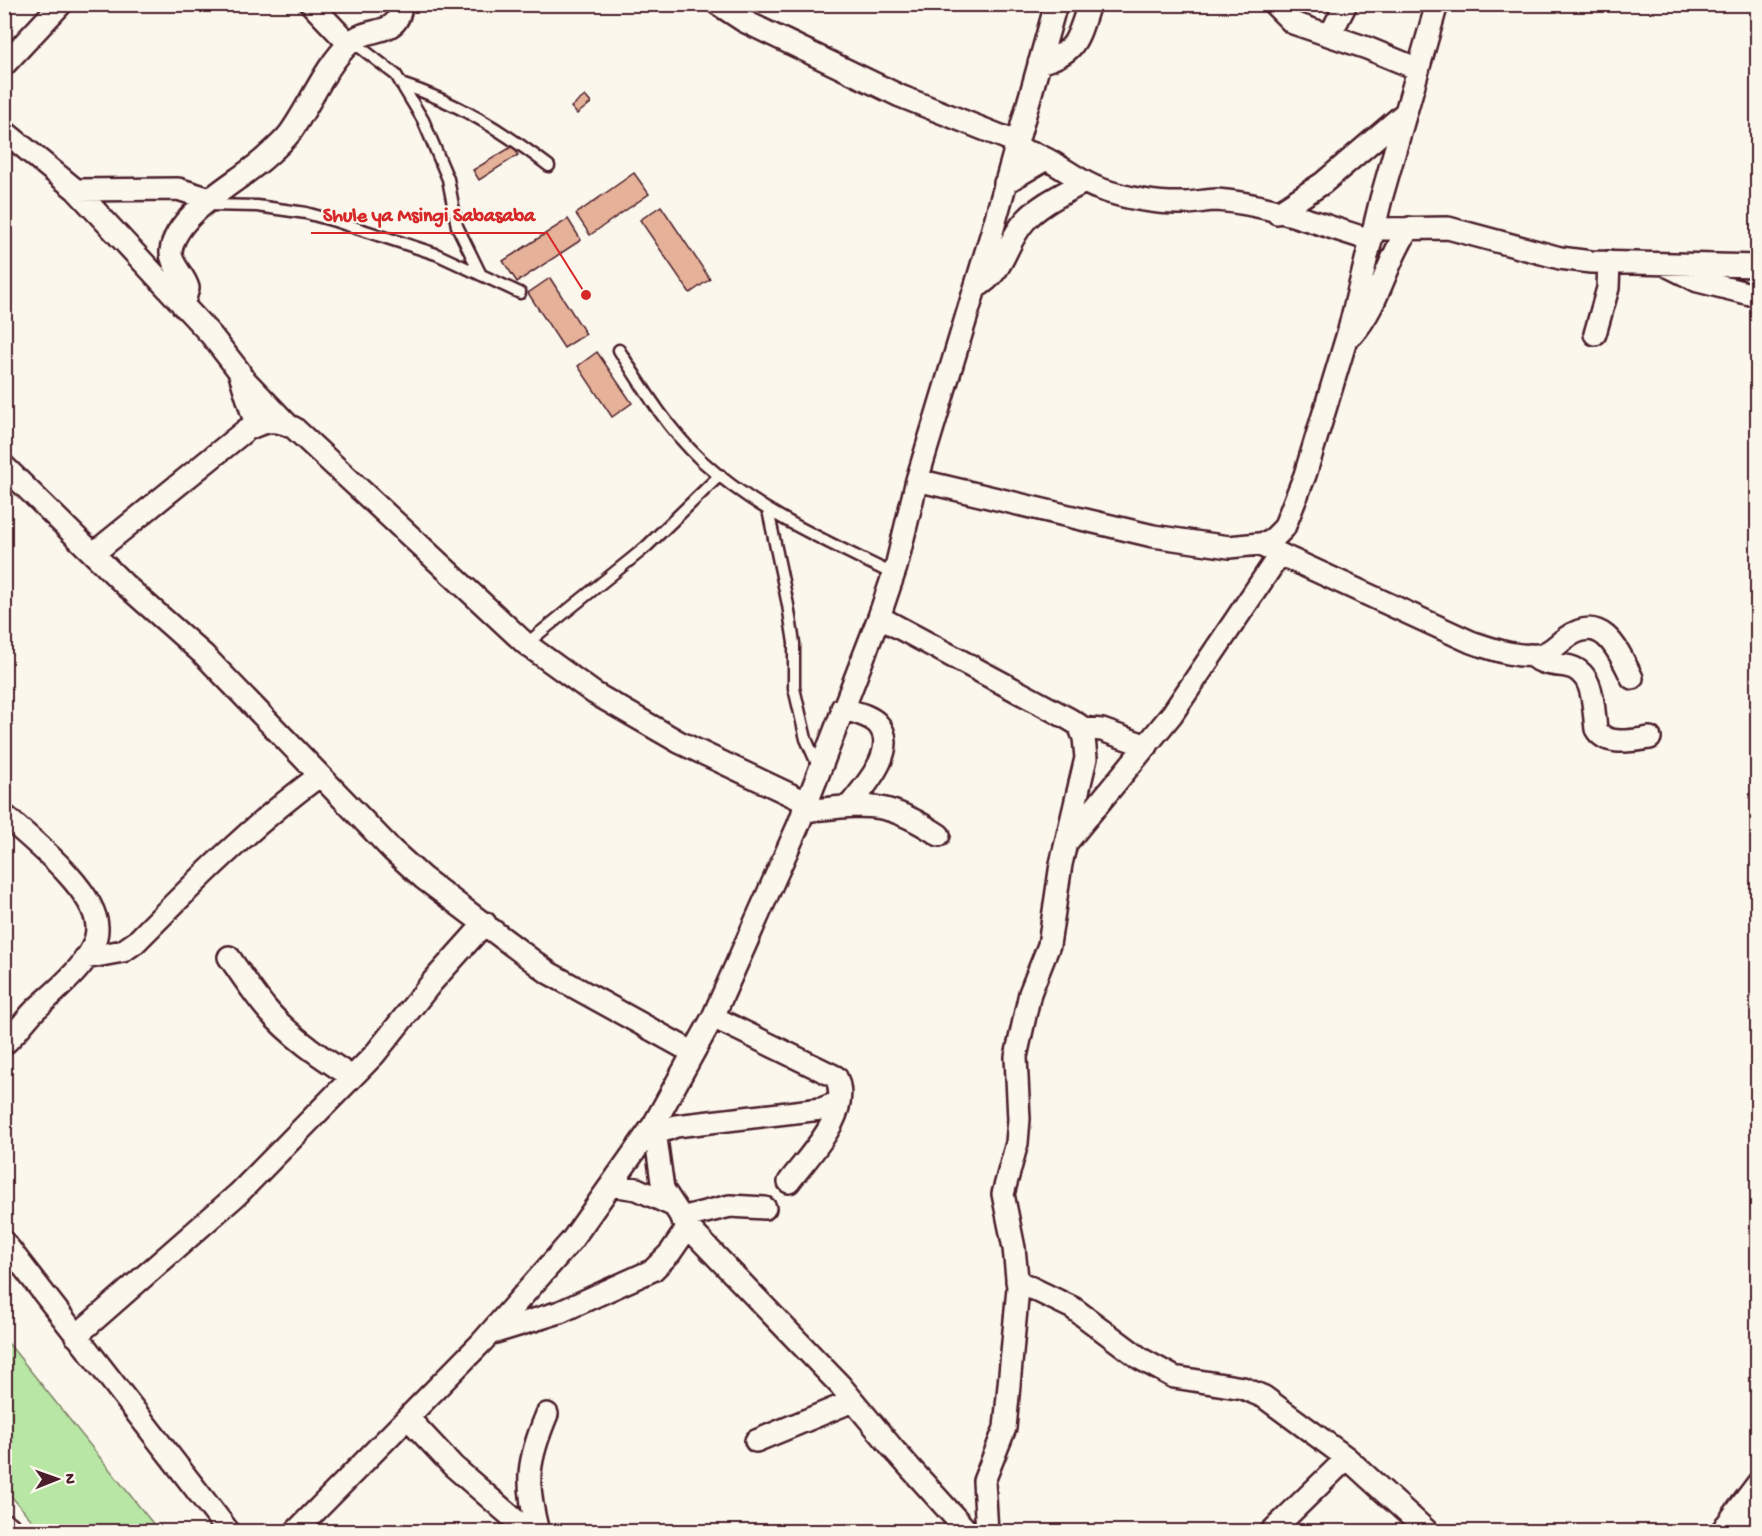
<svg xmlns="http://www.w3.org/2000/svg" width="1762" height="1536" font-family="'Gochi Hand',sans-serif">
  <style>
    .green { fill: #b7e6a5; stroke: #808268; stroke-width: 1.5 }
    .building { fill: #e5b198; stroke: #4a1f2b; stroke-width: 1.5 }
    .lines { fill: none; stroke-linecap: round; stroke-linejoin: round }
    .service-casing { stroke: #4a1f2b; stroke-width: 15 }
    .minor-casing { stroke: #4a1f2b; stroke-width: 26 }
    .trunk-casing { stroke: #4a1f2b; stroke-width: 38 }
    .service { stroke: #fbf7ec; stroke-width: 10 }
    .minor { stroke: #fbf7ec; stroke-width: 21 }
    .trunk { stroke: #fbf7ec; stroke-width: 33 }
    .leader { fill: none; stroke: #d62828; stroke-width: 2 }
    .callout-dot { fill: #d62828; stroke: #fbf7ec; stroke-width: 2 }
    .callout-label { font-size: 20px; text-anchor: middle; font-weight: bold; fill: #d62828; stroke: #fbf7ec; stroke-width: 4.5; stroke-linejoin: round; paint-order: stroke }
  </style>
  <rect width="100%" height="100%" fill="#fbf7ec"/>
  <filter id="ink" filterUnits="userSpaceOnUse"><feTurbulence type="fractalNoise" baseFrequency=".0167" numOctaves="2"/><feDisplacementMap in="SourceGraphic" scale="12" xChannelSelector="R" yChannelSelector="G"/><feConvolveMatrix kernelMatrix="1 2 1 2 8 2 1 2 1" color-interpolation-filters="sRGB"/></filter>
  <g filter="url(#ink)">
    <path class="green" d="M 4,1339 L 5,1339 L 159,1531 L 41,1531 L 5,1489 Z"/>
    <path class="building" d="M 585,96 L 591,103 L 577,114 L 571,107 Z
      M 513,146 L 518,155 L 479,180 L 473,170 Z
      M 634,173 L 649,194 L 590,235 L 576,214 Z
      M 661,206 L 710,279 L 690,293 L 640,220 Z
      M 568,219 L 581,240 L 517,282 L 503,261 Z
      M 550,278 L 586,334 L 564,348 L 528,293 Z
      M 597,352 L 632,403 L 612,417 L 578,366 Z"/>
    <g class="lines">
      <g class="service-casing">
        <path id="service" d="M 352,41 L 396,75 L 423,120 L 448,179 L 457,226 L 481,275
          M 401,84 C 457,102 503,131 549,166
          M 206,205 L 257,206 L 306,213 L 335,221 L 436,254 L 520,293
          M 619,350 C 643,388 667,428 701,460 C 756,511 826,541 893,574
          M 768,510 L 788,605 L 794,643 L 794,688 L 806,739 L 819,768
          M 526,644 L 646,547 L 720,475"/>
      </g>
      <g class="minor-casing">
        <path id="minor" d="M 311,4 L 349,44
          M 718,4 L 744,21 L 900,96 L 1016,142
          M 1274,4 L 1293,23 L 1367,48 L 1418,69
          M 1330,35 L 1346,4
          M 1039,63 C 1077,53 1077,40 1089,4
          M 4,65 L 61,4
          M 4,131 L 76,190 L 211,335 L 239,371 L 256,425
          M 1014,151 C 1046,149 1070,179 1100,189 C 1125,198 1158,204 1185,203 C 1196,203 1206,200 1217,200 C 1269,204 1321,225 1371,240
          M 1005,183 L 1046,159
          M 76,190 L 178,189 L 210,199
          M 1277,213 L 1323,183 L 1405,113
          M 1374,229 L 1448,228 L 1560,258 L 1591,262 L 1758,266
          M 1668,266 L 1698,281 L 1758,296
          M 975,288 C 1007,270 1003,246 1025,221 C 1040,204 1065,193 1084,182
          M 183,306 L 188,288 C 185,275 170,265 171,251 C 176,212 241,181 267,156 C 275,149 284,141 290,133 C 311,104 324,67 351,42 C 369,25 399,39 401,4
          M 1595,334 L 1608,288 L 1609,262
          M 1352,335 C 1380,304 1386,261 1409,228
          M 244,379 L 289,426
          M 4,466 L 124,584 L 204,655 L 392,850 L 423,878 L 549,973 L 692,1052
          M 917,480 L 1153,536 L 1229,547 L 1269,543 L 1284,528 L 1305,475 L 1349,330 L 1381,199 L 1437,4
          M 1260,545 L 1471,642 C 1492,649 1516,658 1539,655 C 1551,653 1557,644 1566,638 C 1603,611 1619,652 1632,678
          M 94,553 L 246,430 C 265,421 275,418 294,428 L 526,644 L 594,693 L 679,742 L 806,802
          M 879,617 L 1069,719 L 1079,725 L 1084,738 L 1086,758 L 1061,864 L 1049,945 L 1030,993 L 1016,1057 L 1019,1119 L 1017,1143 L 1003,1194 L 1014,1248 L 1018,1288 L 1005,1428 L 984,1481 L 987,1532
          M 1530,655 C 1543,664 1550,664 1566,666 C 1595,670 1593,707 1596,729 C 1606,747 1633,740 1650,738
          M 842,708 C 853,712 869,715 877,723 C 901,748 864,787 849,806
          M 1080,728 L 1102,730 L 1147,746
          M 803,811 C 866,805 883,798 939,835
          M 4,815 C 31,839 96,890 97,927 C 98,959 56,990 35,1010 C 24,1021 16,1034 4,1044
          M 1068,841 L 1172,714 L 1280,554
          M 229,957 C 241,974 252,991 265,1007 C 289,1036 321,1057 352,1077
          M 85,958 L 123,951 L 136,942 C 194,883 252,825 319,776
          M 713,1017 L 836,1077 C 853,1113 809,1155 789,1182
          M 654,1124 L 663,1189 L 688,1227 L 840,1385 L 895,1451 L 968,1532
          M 655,1134 L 676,1126 L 821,1109 L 839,1102
          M 611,1185 L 637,1189 L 672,1205
          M 681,1218 L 730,1206 L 765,1208
          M 4,1242 L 229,1532
          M 1017,1281 L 1073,1308 L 1141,1359 L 1174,1377 L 1243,1388 L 1264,1397 L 1347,1458 L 1428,1532
          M 489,1334 L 560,1312 L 653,1270 L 670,1253 L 688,1227
          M 76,1336 L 238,1194 L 374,1055 L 433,981 L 485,923
          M 408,1418 L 453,1466 L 529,1532
          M 756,1441 L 853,1401
          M 1726,1525 L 1758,1520
          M 295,1532 L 482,1342 L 572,1240 L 654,1124 L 713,1017 L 798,826 L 879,617 L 896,567 L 917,480 L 992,232 L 1056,4
          M 538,1532 C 525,1482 527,1462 547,1414
          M 1271,1532 L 1347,1458
          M 1721,1532 L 1758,1483"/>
      </g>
      <g class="trunk-casing">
        <path id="trunk" d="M 4,1531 L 5,1532"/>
      </g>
      <use href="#service" class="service"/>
      <use href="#minor" class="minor"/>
      <use href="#trunk" class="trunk"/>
    </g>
  </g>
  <path class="leader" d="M586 295L547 233H311"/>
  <circle class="callout-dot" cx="586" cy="295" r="6"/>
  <g class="callout-label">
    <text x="429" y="221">Shule ya Msingi Sabasaba</text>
  </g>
  <rect width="1762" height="1536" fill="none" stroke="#fbf7ec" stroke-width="24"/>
  <rect x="12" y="12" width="1738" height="1512" fill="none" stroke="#4a1f2b" stroke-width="2" filter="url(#ink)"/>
  <g transform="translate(57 1479) rotate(89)" stroke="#fbf7ec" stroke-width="4.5" paint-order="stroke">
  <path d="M0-4.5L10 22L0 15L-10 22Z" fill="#4a1f2b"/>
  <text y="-9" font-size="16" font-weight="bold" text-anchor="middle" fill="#4a1f2b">N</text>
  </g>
</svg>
